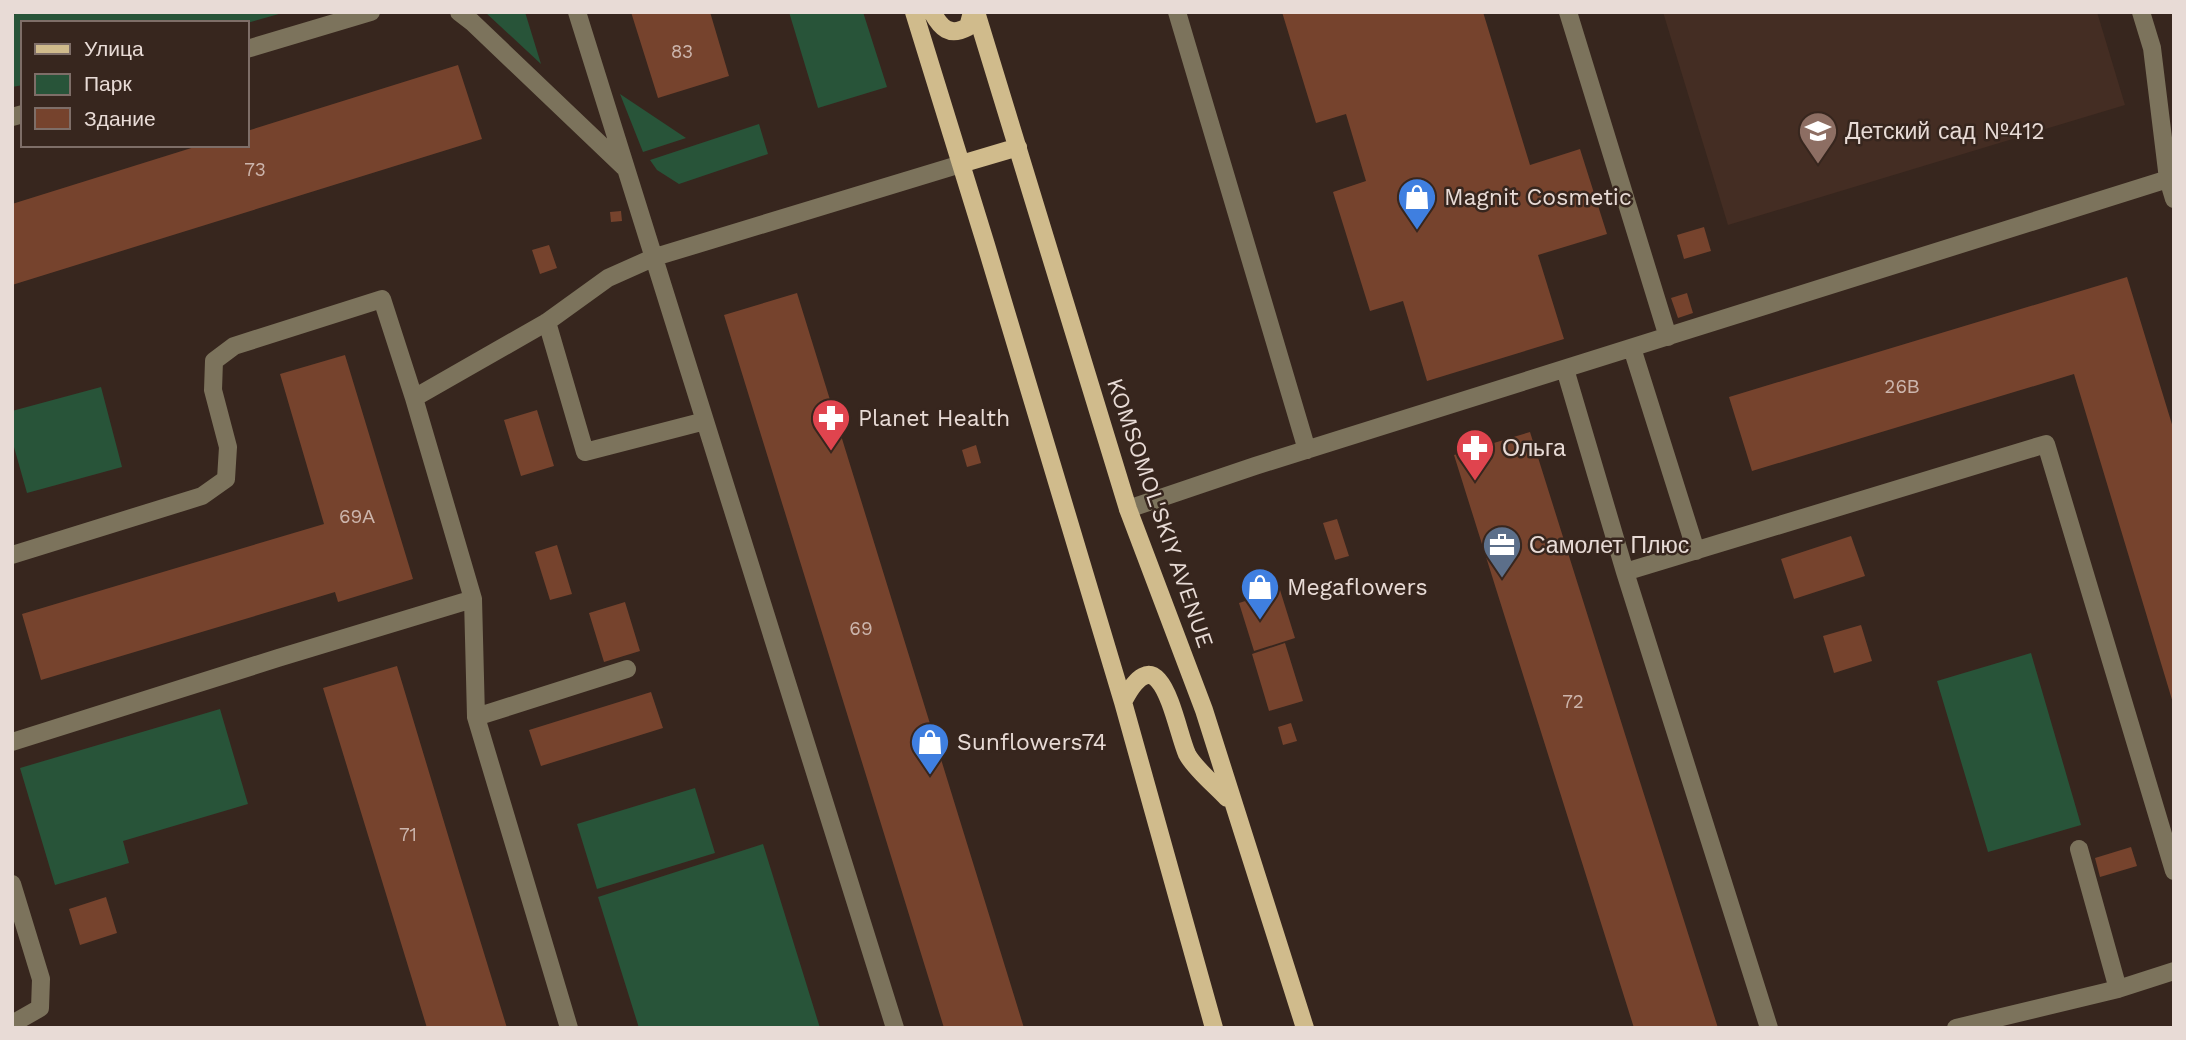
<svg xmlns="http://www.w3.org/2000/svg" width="2186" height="1040" font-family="'Work Sans',sans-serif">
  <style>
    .built { fill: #442d23 }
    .green { fill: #285439 }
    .building { fill: #76432d }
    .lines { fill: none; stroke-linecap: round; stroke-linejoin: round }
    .minor { stroke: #7c735c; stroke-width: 18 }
    .major { stroke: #d0bb8c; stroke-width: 18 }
    .labels { text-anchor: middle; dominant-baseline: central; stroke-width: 5; stroke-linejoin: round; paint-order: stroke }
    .number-label { font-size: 19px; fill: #ccb5ac }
    .poi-label { font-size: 23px; fill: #e8dbd6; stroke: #37261e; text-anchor: start }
    .street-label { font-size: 23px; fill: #e8dbd6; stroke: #37261e }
  </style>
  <rect width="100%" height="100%" fill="#37261e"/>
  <path class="built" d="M 1663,12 L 2097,12 L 2125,105 L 1728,225 Z"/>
  <path class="green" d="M 23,12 L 286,12 L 247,23 L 23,23 L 23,85 L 12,87 L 12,15 Z
    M 485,12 L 525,12 L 541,64 Z
    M 789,12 L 863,12 L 887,87 L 818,108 Z
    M 620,94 L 686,138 L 643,152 Z
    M 759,124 L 768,154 L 679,184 L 657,170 L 650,160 Z
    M 101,387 L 122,467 L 27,493 L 12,440 L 12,411 Z
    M 2031,653 L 2081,825 L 1988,852 L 1937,681 Z
    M 220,709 L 248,804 L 123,841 L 129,863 L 55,885 L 20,768 Z
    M 695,788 L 715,853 L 597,889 L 577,824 Z
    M 763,844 L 820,1028 L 639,1028 L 598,897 Z"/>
  <path class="building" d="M 631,12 L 710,12 L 729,76 L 658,98 Z
    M 1282,12 L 1483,12 L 1530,165 L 1580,149 L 1607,234 L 1538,255 L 1564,339 L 1427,381 L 1403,301 L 1370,311 L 1333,192 L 1366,181 L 1346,114 L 1316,123 Z
    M 458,65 L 482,139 L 12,285 L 12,204 L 201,145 L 247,145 L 247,131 Z
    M 621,211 L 622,221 L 611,222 L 610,212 Z
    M 1704,227 L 1711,251 L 1684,259 L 1677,235 Z
    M 549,245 L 557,268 L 540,274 L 532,250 Z
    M 2127,277 L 2174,431 L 2173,703 L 2074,374 L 1752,471 L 1729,397 Z
    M 797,293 L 1024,1028 L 944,1028 L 724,315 Z
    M 1687,293 L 1693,313 L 1678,318 L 1671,298 Z
    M 345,355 L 413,579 L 338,602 L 335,592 L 41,680 L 22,614 L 324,524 L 280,374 Z
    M 537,410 L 554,466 L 521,476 L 504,420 Z
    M 1530,432 L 1635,766 L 1718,1028 L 1634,1028 L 1454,455 Z
    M 976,445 L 981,463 L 967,467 L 962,450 Z
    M 1337,519 L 1349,556 L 1335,560 L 1323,523 Z
    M 1851,536 L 1865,576 L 1794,599 L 1781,559 Z
    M 557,545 L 572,594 L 550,600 L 535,552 Z
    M 1280,590 L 1295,638 L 1254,651 L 1239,603 Z
    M 625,602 L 640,651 L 604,662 L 589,613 Z
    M 1861,625 L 1872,661 L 1834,673 L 1823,636 Z
    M 1285,643 L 1303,701 L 1269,711 L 1252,654 Z
    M 397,666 L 460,875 L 507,1028 L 427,1028 L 323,688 Z
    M 651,692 L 663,728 L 541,766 L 529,730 Z
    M 1291,723 L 1297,741 L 1283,745 L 1278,727 Z
    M 2131,847 L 2137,866 L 2100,877 L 2095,858 Z
    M 106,897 L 117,933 L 80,945 L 69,909 Z"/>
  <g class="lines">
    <path class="minor" d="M 459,12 L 472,22 L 624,167
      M 577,12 L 895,1028
      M 1177,12 L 1307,450
      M 1568,12 L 1668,337
      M 2141,12 L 2152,48 L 2168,179 L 2174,182
      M 247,49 L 371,12
      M 12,117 L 23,114
      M 547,322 L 585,452 L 705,421
      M 1632,348 L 1696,551
      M 1565,369 L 1625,572 L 1769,1028
      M 1128,509 L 1255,466 L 2168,179 L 2174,199
      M 12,555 L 202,496 L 226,479 L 228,447 L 213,390 L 214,361 L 234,346 L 382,299 L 414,398
      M 1625,572 L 2046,444 L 2174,871
      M 476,717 L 627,669
      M 12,742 L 278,658 L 473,599
      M 2079,849 L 2118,989
      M 12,884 L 41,979 L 40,1008 L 12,1024
      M 569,1028 L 476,717 L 473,599 L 414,398 L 547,322 L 608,278 L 655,257 L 961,164
      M 1956,1028 L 2118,989 L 2174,971"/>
    <path class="major" d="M 914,12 L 986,245 L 1123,702 L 1214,1028
      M 932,12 C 941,28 949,37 968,27 L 972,12
      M 976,12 L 1128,509 L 1204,710 L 1305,1028
      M 961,164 L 1018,147
      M 1123,702 C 1161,628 1175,727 1187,754 C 1194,768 1216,786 1227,798"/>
  </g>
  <defs>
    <g id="school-pin" transform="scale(2.0125)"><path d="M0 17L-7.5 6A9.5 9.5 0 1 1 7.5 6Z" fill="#8d6e63" stroke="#37261e"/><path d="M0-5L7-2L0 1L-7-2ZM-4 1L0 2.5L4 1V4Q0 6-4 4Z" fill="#fff"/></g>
    <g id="shop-pin" transform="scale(2.0125)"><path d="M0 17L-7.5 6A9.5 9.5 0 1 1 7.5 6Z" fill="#3f7fe0" stroke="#37261e"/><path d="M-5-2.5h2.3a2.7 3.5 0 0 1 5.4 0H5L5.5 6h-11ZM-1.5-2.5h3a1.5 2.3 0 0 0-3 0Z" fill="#fff"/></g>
    <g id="pharmacy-pin" transform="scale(2.0125)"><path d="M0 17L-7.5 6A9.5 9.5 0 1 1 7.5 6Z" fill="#e0444e" stroke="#37261e"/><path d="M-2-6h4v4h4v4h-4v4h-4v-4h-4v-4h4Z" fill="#fff"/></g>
    <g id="office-pin" transform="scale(2.0125)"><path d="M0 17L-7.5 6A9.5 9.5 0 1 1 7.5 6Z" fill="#5c6f8a" stroke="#37261e"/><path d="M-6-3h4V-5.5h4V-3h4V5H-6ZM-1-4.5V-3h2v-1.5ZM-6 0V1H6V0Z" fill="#fff"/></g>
  </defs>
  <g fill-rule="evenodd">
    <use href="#school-pin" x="1818" y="131"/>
    <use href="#shop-pin" x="1417" y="197"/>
    <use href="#pharmacy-pin" x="831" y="418"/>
    <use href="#pharmacy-pin" x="1475" y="448"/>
    <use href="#office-pin" x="1502" y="545"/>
    <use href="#shop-pin" x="1260" y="587"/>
    <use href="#shop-pin" x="930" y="742"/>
  </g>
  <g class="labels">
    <g class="number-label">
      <text x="682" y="51">83</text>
      <text x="255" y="169">73</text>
      <text x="1902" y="386">26В</text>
      <text x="357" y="516">69А</text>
      <text x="861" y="628">69</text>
      <text x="1573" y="701">72</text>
      <text x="408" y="834">71</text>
    </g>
    <g class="poi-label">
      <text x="1845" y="131">Детский сад №412</text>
      <text x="1444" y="197">Magnit Cosmetic</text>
      <text x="858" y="418">Planet Health</text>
      <text x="1502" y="448">Ольга</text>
      <text x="1529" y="545">Самолет Плюс</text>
      <text x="1287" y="587">Megaflowers</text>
      <text x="957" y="742">Sunflowers74</text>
    </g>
    <g class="street-label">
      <text transform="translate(1160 513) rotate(71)">KOMSOMOL'SKIY AVENUE</text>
    </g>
  </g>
  <rect width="2186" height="1040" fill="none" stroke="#e8dbd6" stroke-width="28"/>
  <rect x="21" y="21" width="228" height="126" fill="#37261e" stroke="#7e6e68" stroke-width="2"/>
  <rect x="35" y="44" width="35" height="10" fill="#d0bb8c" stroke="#7e6e68" stroke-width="2"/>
  <text x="84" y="56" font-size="21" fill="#e8dbd6">Улица</text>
  <rect x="35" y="74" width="35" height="21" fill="#285439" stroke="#7e6e68" stroke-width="2"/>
  <text x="84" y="91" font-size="21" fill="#e8dbd6">Парк</text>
  <rect x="35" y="108" width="35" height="21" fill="#76432d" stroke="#7e6e68" stroke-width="2"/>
  <text x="84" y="126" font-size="21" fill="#e8dbd6">Здание</text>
</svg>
